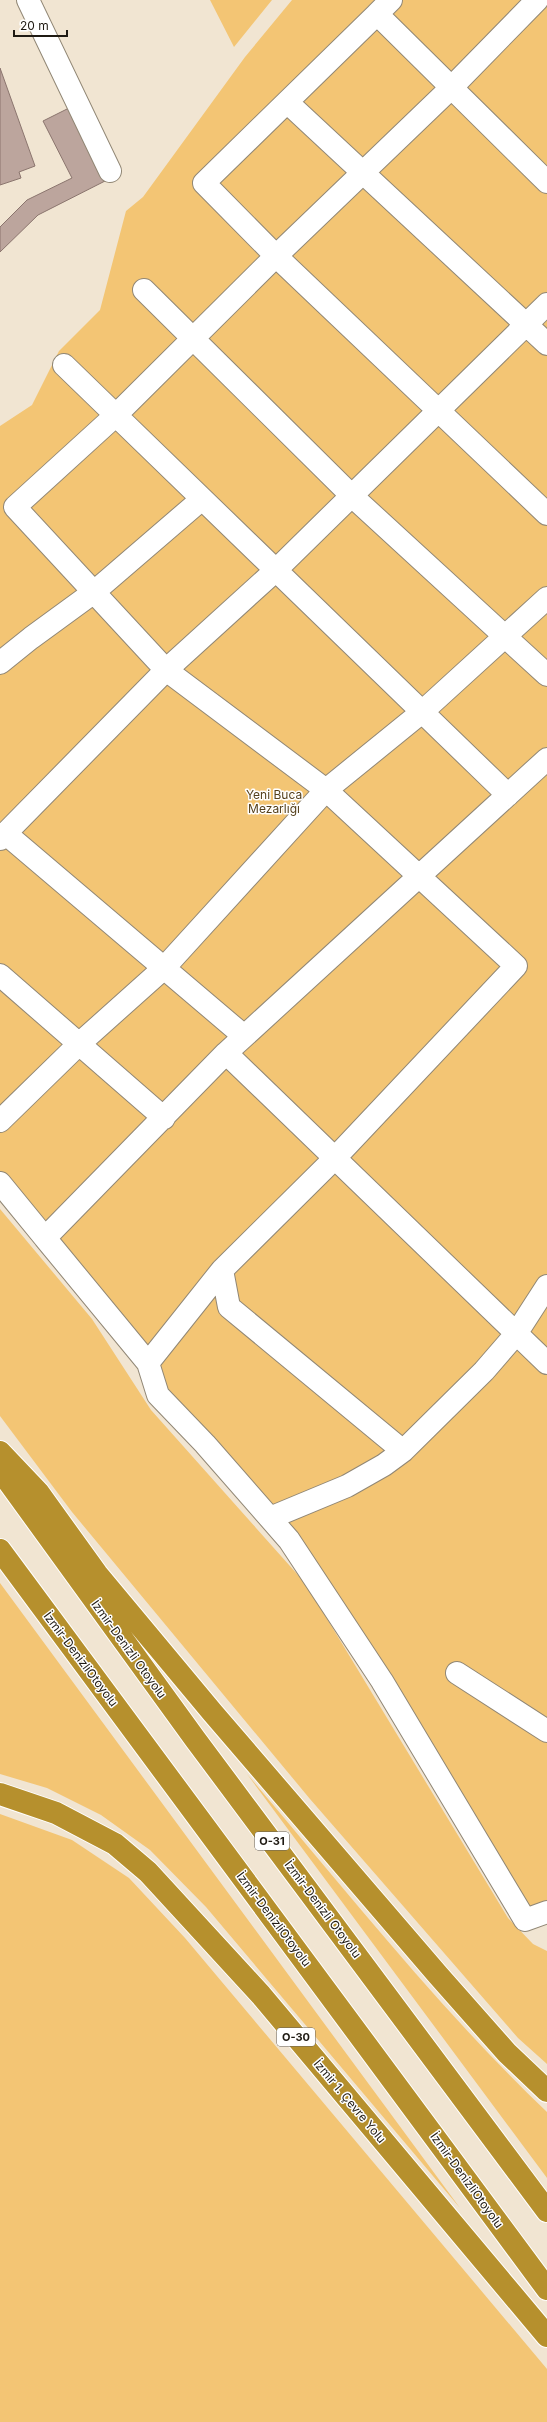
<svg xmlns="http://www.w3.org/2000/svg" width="547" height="2422" font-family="Inter,sans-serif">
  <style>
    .green { fill: #f3c574 }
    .building { fill: #bca59d; stroke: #8b756e }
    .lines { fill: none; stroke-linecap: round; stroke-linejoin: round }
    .minor-casing { stroke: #918775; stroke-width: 24 }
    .highway-casing { stroke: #fff; stroke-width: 24 }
    .minor { stroke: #fff; stroke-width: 22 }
    .highway { stroke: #b6902d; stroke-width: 22 }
    .labels { text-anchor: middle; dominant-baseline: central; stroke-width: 3; stroke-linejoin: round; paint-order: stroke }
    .shield { fill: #fff; stroke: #625f5a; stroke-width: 1 }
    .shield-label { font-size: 11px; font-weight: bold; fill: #1f1a13 }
    .park-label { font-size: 12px; fill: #56411c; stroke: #fff }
    .street-label { font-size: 12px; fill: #1f1a13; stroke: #fff }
  </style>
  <rect width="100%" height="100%" fill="#f1e5d2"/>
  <path class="green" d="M 210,0 L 272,0 L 234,47 Z
    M 292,0 L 547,0 L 547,1923 L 519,1896 L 320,1567 L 167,1395 L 0,1175 L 0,426 L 32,405 L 59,351 L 100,310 L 126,211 L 143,197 L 245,57 Z
    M 0,1209 L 92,1319 L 151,1410 L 306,1584 L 508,1918 L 533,1944 L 547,1951 L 547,2064 L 518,2038 L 310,1799 L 72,1512 L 0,1416 Z
    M 0,1583 L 460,2208 L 206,1907 L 150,1850 L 101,1815 L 47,1788 L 0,1774 Z
    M 247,1774 C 345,1889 438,2008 547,2112 L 547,2178 Z
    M 0,1814 L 72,1840 L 129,1878 L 185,1938 L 547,2369 L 547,2422 L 0,2422 Z"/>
  <path class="building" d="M 0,68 L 35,166 L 19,172 L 21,178 L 0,185 Z
    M 71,107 L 107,180 L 38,215 L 0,252 L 0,227 L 27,200 L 72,178 L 43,121 Z"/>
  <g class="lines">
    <g class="minor-casing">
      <path id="minor" d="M 28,0 L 110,171
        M 391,0 L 377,14 L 547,182
        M 377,14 L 204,183 L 276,256 L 547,514
        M 287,102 L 547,344
        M 144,290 L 352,496 L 547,675
        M 64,365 L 508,795
        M 0,663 L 31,638 L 94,592 L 202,499
        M 547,759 L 226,1053 L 547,1363
        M 5,833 L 244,1036
        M 0,839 L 166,670 L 276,570 L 547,304
        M 0,975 L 164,1118
        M 0,1121 L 79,1044 L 164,968 L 326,790 L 422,712 L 547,598
        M 0,1183 L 45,1238
        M 222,1270 L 148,1363 L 158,1395 L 205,1444 L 289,1540 L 382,1681 L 525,1920 L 547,1912
        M 148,1363 L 45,1238 L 226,1053
        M 403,1451 L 229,1307 L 222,1270 L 335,1158 L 516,966 L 326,790 L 166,670 L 15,507 L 116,415 L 276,256 L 452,87 L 537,0
        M 270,1518 L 347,1486 L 384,1465 L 403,1451 L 484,1371 L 516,1334 L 547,1286
        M 457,1673 L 547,1731"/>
    </g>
    <g class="highway-casing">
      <path id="highway" d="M 0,1452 L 38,1492 L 97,1574 L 212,1712 L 438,1975 L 507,2053 L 547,2091
        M 0,1470 L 195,1739 L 547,2211
        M 0,1550 L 547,2289
        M 0,1794 L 56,1813 L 115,1844 L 148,1872 L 261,1995 L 547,2336"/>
    </g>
    <use href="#minor" class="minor"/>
    <use href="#highway" class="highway"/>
  </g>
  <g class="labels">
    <g class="shield">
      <rect x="255" y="1832" width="34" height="18" rx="3"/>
      <rect x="277" y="2028" width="38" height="18" rx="3"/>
    </g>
    <g class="shield-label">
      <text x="272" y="1841">O-31</text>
      <text x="296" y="2037">O-30</text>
    </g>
    <g class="park-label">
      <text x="274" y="794">Yeni Buca<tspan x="274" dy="14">Mezarlığı</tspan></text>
    </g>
    <g class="street-label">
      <text transform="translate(129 1649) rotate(54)">İzmir-Denizli Otoyolu</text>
      <text transform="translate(81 1659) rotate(53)">İzmir-DenizliOtoyolu</text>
      <text transform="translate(323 1909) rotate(53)">İzmir-Denizli Otoyolu</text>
      <text transform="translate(274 1919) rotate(53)">İzmir-DenizliOtoyolu</text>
      <text transform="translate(350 2101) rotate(50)">İzmir 1. Çevre Yolu</text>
      <text transform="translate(467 2180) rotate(54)">İzmir-DenizliOtoyolu</text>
    </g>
  </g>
  <path d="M14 30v6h53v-6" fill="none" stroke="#1f1a13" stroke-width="2"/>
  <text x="20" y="30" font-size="12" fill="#1f1a13" stroke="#ffffff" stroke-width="3" paint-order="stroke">20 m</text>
</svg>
